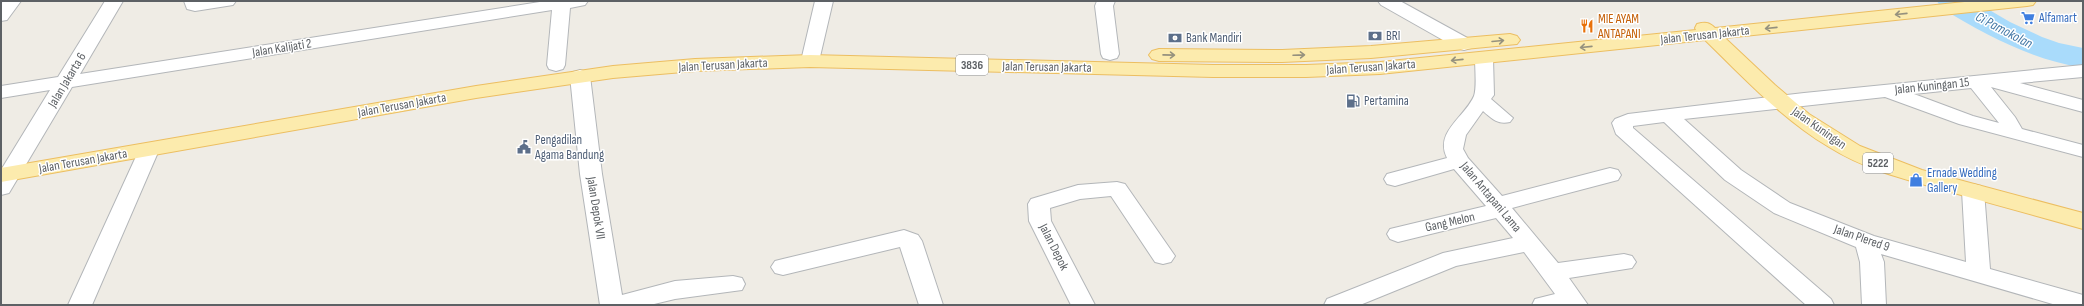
<svg xmlns="http://www.w3.org/2000/svg" width="2084" height="306" font-family="'Sofia Sans Condensed',sans-serif">
  <style>
    .lines { fill: none; stroke-linecap: round; stroke-linejoin: round }
    .river { fill: #a9dbfb; fill-rule: evenodd }
    .minor-casing { stroke: #b3b6b9; stroke-width: 2 }
    .major-casing { stroke: #ecbe61; stroke-width: 2 }
    .minor { fill: #fff; fill-rule: evenodd }
    .major { fill: #fcebad; fill-rule: evenodd }
    .oneway { stroke: #95917e }
    .labels { text-anchor: middle; dominant-baseline: central; stroke-width: 3; stroke-linejoin: round; paint-order: stroke }
    .shield { fill: #fff; stroke: #8e9093; stroke-width: 1 }
    .shield-label { font-size: 12px; font-weight: bold; fill: #5d6165 }
    .shop-label { font-size: 13px; fill: #366cbe; stroke: #fff; text-anchor: start }
    .food-label { font-size: 13px; fill: #c56008; stroke: #fff; text-anchor: start }
    .street-label { font-size: 13px; fill: #5d6165; stroke: #fff }
    .service-label { font-size: 13px; fill: #4e5e75; stroke: #fff; text-anchor: start }
    .water-label { font-size: 14px; font-style: italic; fill: #4277a5; stroke: #fff }
  </style>
  <rect width="100%" height="100%" fill="#efece5"/>
  <g class="lines">
    <path class="river" d="M 1937,1 L 1974,1 L 2010,22 L 2042,37 L 2059,43 L 2083,48 L 2083,68 C 2028,58 1988,36 1941,8 Z"/>
    <g class="minor-casing">
      <path id="minor" d="M 3,1 L 21,1 L 7,20 L 1,21 L 1,4 Z
        M 105,1 L 123,1 L 80,74 L 546,1 L 588,1 L 585,5 L 570,8 L 565,65 L 563,69 L 556,71 L 549,69 L 547,65 L 552,10 L 72,87 L 9,193 L 1,195 L 1,170 L 50,90 L 1,98 L 1,86 L 58,77 Z
        M 184,1 L 236,1 L 233,5 L 195,11 L 187,9 Z
        M 815,1 L 833,1 L 819,61 L 817,65 L 810,67 L 803,65 L 801,61 Z
        M 1097,1 L 1115,1 L 1113,6 L 1119,54 L 1117,58 L 1110,60 L 1103,58 L 1101,54 L 1095,6 Z
        M 1378,1 L 1400,1 L 1471,40 L 1473,44 L 1471,48 L 1464,50 L 1457,48 L 1381,5 Z
        M 1484,52 L 1491,54 L 1493,58 L 1494,95 L 1491,99 L 1513,118 L 1510,122 C 1498,125 1492,119 1483,111 L 1466,135 L 1463,149 L 1468,158 L 1502,196 L 1610,168 L 1618,170 L 1621,175 L 1618,180 L 1512,208 L 1558,263 L 1624,254 L 1632,256 L 1636,262 L 1632,268 L 1569,278 L 1588,305 L 1532,305 L 1535,299 L 1555,294 L 1524,252 L 1456,266 L 1360,305 L 1324,305 L 1327,299 L 1443,253 L 1513,238 L 1496,218 L 1398,242 L 1390,239 L 1387,234 L 1390,229 L 1486,206 L 1454,169 L 1395,186 L 1387,184 L 1384,179 L 1387,174 L 1447,158 C 1434,132 1465,117 1474,96 C 1477,88 1475,67 1475,58 L 1477,54 Z
        M 2083,65 L 2083,77 L 2020,83 L 2083,100 L 2083,112 L 1991,87 L 2015,117 L 2022,129 L 2083,145 L 2083,157 L 1959,124 L 1885,97 L 1684,119 L 1741,170 L 1790,203 L 1874,236 L 1966,262 L 1962,191 L 1965,186 L 1973,184 L 1981,186 L 1984,191 L 1990,269 L 2083,295 L 2083,305 L 2056,305 L 1881,254 L 1884,262 L 1886,305 L 1862,305 L 1860,262 L 1856,247 L 1774,213 L 1725,180 L 1664,122 L 1633,126 L 1633,128 L 1831,299 L 1834,305 L 1806,305 L 1616,134 L 1612,123 L 1615,119 L 1628,114 L 1804,93 ZM 1971,88 L 1999,123 L 1973,116 L 1914,94 Z
        M 580,70 L 587,72 L 590,76 L 602,174 L 622,295 L 675,281 L 733,276 L 742,278 L 745,284 L 742,290 L 675,299 L 650,305 L 600,305 L 580,174 L 570,76 L 573,72 Z
        M 149,144 L 156,145 L 159,150 L 92,305 L 68,305 L 139,150 L 142,145 Z
        M 1117,182 L 1125,184 L 1175,256 L 1171,262 L 1163,264 L 1155,262 L 1111,196 L 1080,199 L 1050,208 L 1051,221 L 1095,305 L 1071,305 L 1029,221 L 1028,204 L 1031,199 L 1078,185 Z
        M 904,230 L 918,235 L 922,241 L 943,305 L 919,305 L 900,247 L 783,275 L 775,273 L 771,267 L 775,261 L 783,259 Z"/>
    </g>
    <g class="major-casing">
      <path id="major" d="M 1974,1 L 2036,1 L 2033,5 L 2027,6 L 1725,38 L 1775,85 L 1809,114 L 1860,146 L 1922,170 L 2083,213 L 2083,229 C 2040,217 1997,205 1954,193 C 1912,181 1867,171 1829,147 C 1782,119 1744,78 1705,40 L 1380,74 L 1306,77 L 1213,77 L 810,67 L 695,71 L 613,78 L 476,98 L 1,182 L 1,168 L 476,86 L 613,66 L 695,59 L 810,55 L 1213,65 L 1306,65 L 1380,62 L 1696,30 L 1695,28 L 1697,24 C 1705,22 1709,22 1715,28 Z
        M 1510,34 L 1517,36 L 1520,40 L 1517,44 L 1371,58 L 1282,62 L 1159,61 L 1152,59 L 1149,55 L 1152,51 L 1159,49 L 1282,50 L 1371,46 Z"/>
    </g>
    <use href="#minor" class="minor"/>
    <use href="#major" class="major"/>
  </g>
  <defs><path id="oneway-shaft" d="M-6 0H5M1.5-3L5.5 0L1.5 3" fill="none" stroke-width="1.6" stroke-linecap="round" stroke-linejoin="round"/></defs>
  <g class="oneway">
    <use href="#oneway-shaft" transform="translate(1901 14) rotate(174)"/>
    <use href="#oneway-shaft" transform="translate(1771 28) rotate(174)"/>
    <use href="#oneway-shaft" transform="translate(1498 41) rotate(-5)"/>
    <use href="#oneway-shaft" transform="translate(1586 47) rotate(174)"/>
    <use href="#oneway-shaft" transform="translate(1169 55) rotate(1)"/>
    <use href="#oneway-shaft" transform="translate(1299 55) rotate(-2)"/>
    <use href="#oneway-shaft" transform="translate(1457 60) rotate(174)"/>
  </g>
  <defs>
    <g id="supermarket-bare" transform="scale(1.08)"><path d="M-6-5.5h2.5l.6 2H6L4.5 2H-2.5L-4.4-4H-6ZM-1.5 3.2a1.3 1.3 0 1 0 .1 0ZM3 3.2a1.3 1.3 0 1 0 .1 0Z" fill="#3f7fe0" stroke="#fff" stroke-width="2.5" paint-order="stroke"/></g>
    <g id="restaurant-bare" transform="scale(1.08)"><path d="M-5-6h1v4h1v-4h1v4h1v-4h1v5L-1.5 .5V6h-2V.5L-5-1ZM5-6V6H3V1.5H1.5Q1.5-4 5-6Z" fill="#e8710a" stroke="#fff" stroke-width="2.5" paint-order="stroke"/></g>
    <g id="bank-bare" transform="scale(1.08)"><path d="M-6-4H6V4H-6ZM0-2.3a2.3 2.3 0 1 0 0 4.6a2.3 2.3 0 1 0 0-4.6Z" fill="#5c6f8a" stroke="#fff" stroke-width="2.5" paint-order="stroke"/></g>
    <g id="fuel-bare" transform="scale(1.08)"><path d="M-5.5-6h7V0h2V4h1.3V-2.5L3-4.5l.8-.8L6-3V5H2.5V1h-1V6h-7ZM-4.2-4.7v3.2H.2V-4.7Z" fill="#5c6f8a" stroke="#fff" stroke-width="2.5" paint-order="stroke"/></g>
    <g id="civic-bare" transform="scale(1.08)"><path d="M-.6-6.5H3V-4.5H.6V-3L4-1V1h2V6H-6V1h2V-1L-.6-3ZM-1.2 2.5V6h2.4V2.5Z" fill="#5c6f8a" stroke="#fff" stroke-width="2.5" paint-order="stroke"/></g>
    <g id="shop-bare" transform="scale(1.08)"><path d="M-5-2.5h2.3a2.7 3.5 0 0 1 5.4 0H5L5.5 6h-11ZM-1.5-2.5h3a1.5 2.3 0 0 0-3 0Z" fill="#3f7fe0" stroke="#fff" stroke-width="2.5" paint-order="stroke"/></g>
  </defs>
  <g fill-rule="evenodd">
    <use href="#supermarket-bare" x="2028" y="18"/>
    <use href="#restaurant-bare" x="1587" y="26"/>
    <use href="#bank-bare" x="1375" y="36"/>
    <use href="#bank-bare" x="1175" y="38"/>
    <use href="#fuel-bare" x="1353" y="101"/>
    <use href="#civic-bare" x="524" y="147"/>
    <use href="#shop-bare" x="1916" y="180"/>
  </g>
  <g class="labels">
    <g class="shield">
      <rect x="956" y="55" width="32" height="20" rx="3"/>
      <rect x="1863" y="153" width="30" height="20" rx="3"/>
    </g>
    <g class="shield-label">
      <text x="972" y="65">3836</text>
      <text x="1878" y="163">5222</text>
    </g>
    <g class="shop-label">
      <text x="2039" y="18">Alfamart</text>
      <text x="1927" y="173">Ernade Wedding<tspan x="1927" dy="15">Gallery</tspan></text>
    </g>
    <g class="food-label">
      <text x="1598" y="19">MIE AYAM<tspan x="1598" dy="15">ANTAPANI</tspan></text>
    </g>
    <g class="street-label">
      <text transform="translate(1705 35) rotate(-6)">Jalan Terusan Jakarta</text>
      <text transform="translate(282 48) rotate(-9)">Jalan Kalijati 2</text>
      <text transform="translate(723 65) rotate(-3)">Jalan Terusan Jakarta</text>
      <text transform="translate(1047 67) rotate(1)">Jalan Terusan Jakarta</text>
      <text transform="translate(1371 67) rotate(-4)">Jalan Terusan Jakarta</text>
      <text transform="translate(67 80) rotate(-59)">Jalan Jakarta 6</text>
      <text transform="translate(1932 86) rotate(-6)">Jalan Kuningan 15</text>
      <text transform="translate(402 105) rotate(-10)">Jalan Terusan Jakarta</text>
      <text transform="translate(1819 128) rotate(35)">Jalan Kuningan</text>
      <text transform="translate(83 161) rotate(-10)">Jalan Terusan Jakarta</text>
      <text transform="translate(1491 197) rotate(50)">Jalan Antapani Lama</text>
      <text transform="translate(596 208) rotate(81)">Jalan Depok VII</text>
      <text transform="translate(1450 222) rotate(-13)">Gang Melon</text>
      <text transform="translate(1862 238) rotate(19)">Jalan Plered 9</text>
      <text transform="translate(1054 247) rotate(63)">Jalan Depok</text>
    </g>
    <g class="service-label">
      <text x="1386" y="36">BRI</text>
      <text x="1186" y="38">Bank Mandiri</text>
      <text x="1364" y="101">Pertamina</text>
      <text x="535" y="140">Pengadilan<tspan x="535" dy="15">Agama Bandung</tspan></text>
    </g>
    <g class="water-label">
      <text transform="translate(2004 30) rotate(28)">Ci Pamokolan</text>
    </g>
  </g>
  <rect width="2084" height="306" fill="none" stroke="#5d6165" stroke-width="4"/>
</svg>
